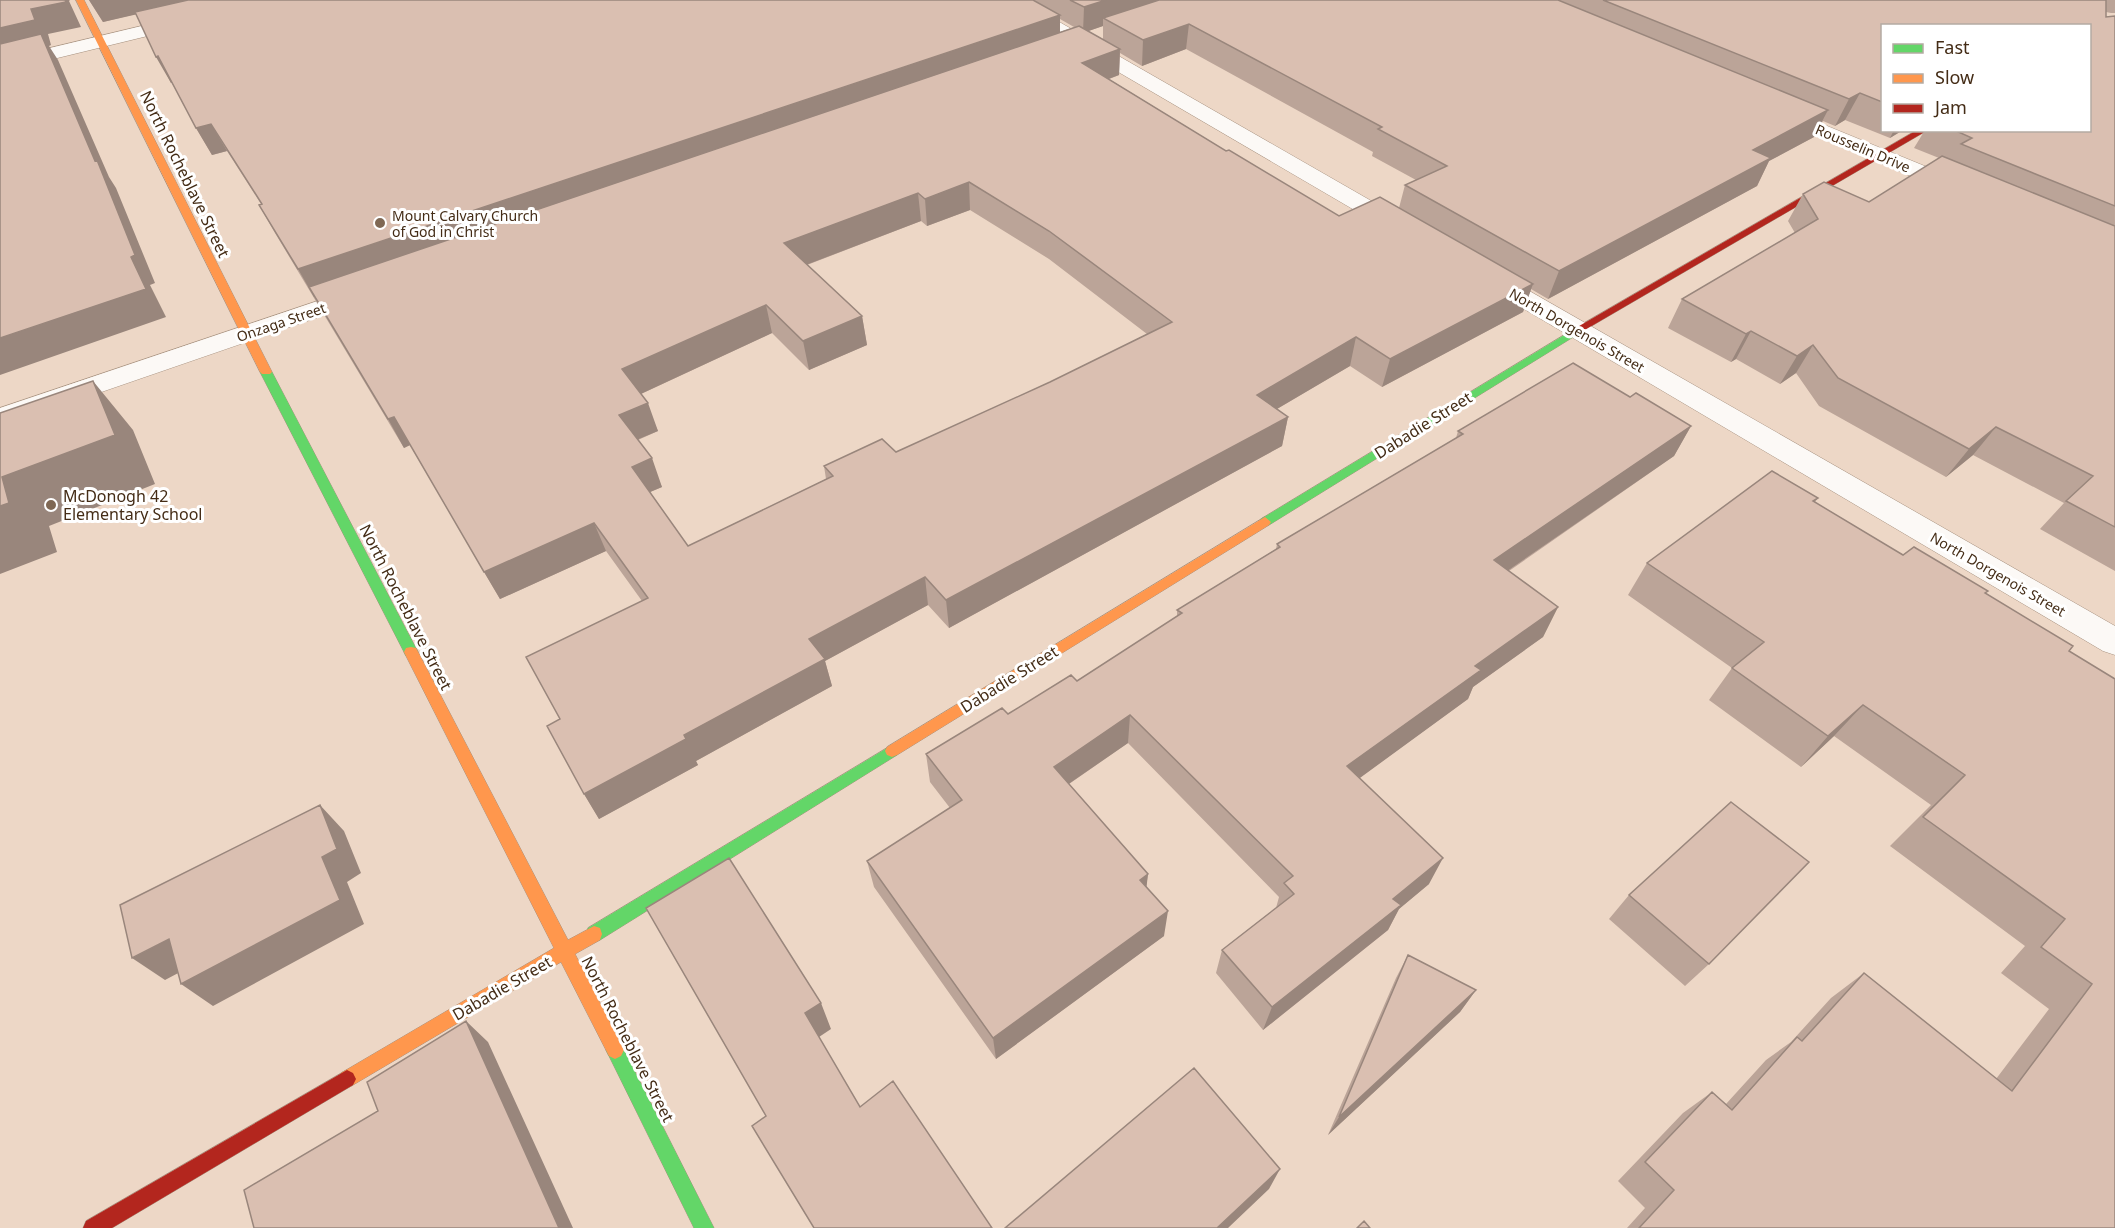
<svg xmlns="http://www.w3.org/2000/svg" width="2115" height="1228" font-family="'Noto Sans',sans-serif">
  <style>
    .lines { fill: none; stroke-linecap: round; stroke-linejoin: round }
    .street-casing { stroke: #a79280; stroke-width: 1 }
    .fast-casing { stroke: #a79280; stroke-width: 1 }
    .slow-casing { stroke: #a79280; stroke-width: 1 }
    .jam-casing { stroke: #a79280; stroke-width: 1 }
    .street { fill: #fcf9f6; fill-rule: evenodd }
    .fast { fill: #63d668; fill-rule: evenodd }
    .slow { fill: #ff974d; fill-rule: evenodd }
    .jam { fill: #b3261e; fill-rule: evenodd }
    .wall { fill: #bba498; fill-rule: evenodd }
    .shaded-wall { fill: #99867c }
    .building { fill: #dabfb1; stroke: #99867c; stroke-width: 1.5; fill-rule: evenodd }
    .poi-dot { fill: #7f6854; stroke: #fff; stroke-width: 2 }
    .labels { text-anchor: middle; dominant-baseline: central; stroke-width: 6; stroke-linejoin: round; paint-order: stroke }
    .far-street-label { font-size: 14px; fill: #442c16; stroke: #fff }
    .far-poi-label { font-size: 14px; fill: #442c16; stroke: #fff; text-anchor: start }
    .street-label { font-size: 16px; fill: #442c16; stroke: #fff }
    .poi-label { font-size: 16px; fill: #442c16; stroke: #fff; text-anchor: start }
  </style>
  <rect width="100%" height="100%" fill="#edd7c6"/>
  <g class="lines">
    <g class="street-casing">
      <path id="street" d="M 250,0 L 282,0 L 279,4 L 0,72 L 0,60 Z
        M 999,0 L 1021,0 L 1408,222 L 1412,227 L 1408,232 L 1400,234 L 1392,232 L 1002,4 Z
        M 1776,105 L 1966,183 L 1969,188 L 1966,193 L 1958,195 L 1950,193 L 1769,115 L 1766,111 L 1769,107 Z
        M 1489,271 L 1498,273 L 2115,626 L 2115,655 L 2103,651 L 1480,283 L 1477,278 L 1480,273 Z
        M 362,286 L 371,289 L 375,294 L 371,299 L 0,427 L 0,408 Z"/>
    </g>
    <g class="fast-casing">
      <path id="fast" d="M 1579,326 L 1583,327 L 1583,331 L 1269,525 L 1261,525 L 1259,522 L 1261,519 Z
        M 266,368 L 272,372 L 418,652 L 416,656 L 406,656 L 404,652 L 260,372 Z
        M 892,745 L 897,747 L 899,751 L 897,755 L 600,940 L 594,942 L 588,940 L 586,934 L 588,928 Z
        M 615,1041 L 621,1044 L 714,1228 L 694,1228 L 609,1056 L 606,1050 L 609,1044 Z"/>
    </g>
    <g class="slow-casing">
      <path id="slow" d="M 76,0 L 84,0 L 272,372 L 270,374 L 262,374 L 260,372 Z
        M 1265,517 L 1271,522 L 1269,525 L 897,755 L 892,757 L 887,755 L 885,751 L 887,747 Z
        M 411,647 L 416,648 L 568,940 L 594,926 L 600,928 L 602,934 L 600,940 L 575,954 L 621,1044 L 624,1050 L 621,1056 L 615,1059 L 609,1056 L 561,962 L 353,1085 L 347,1088 L 341,1085 L 338,1079 L 341,1073 L 554,948 L 404,652 L 406,648 Z"/>
    </g>
    <g class="jam-casing">
      <path id="jam" d="M 1917,130 L 1928,130 L 1583,331 L 1579,332 L 1574,329 Z
        M 347,1070 L 353,1073 L 356,1079 L 353,1085 L 112,1228 L 83,1228 L 86,1221 Z"/>
    </g>
    <use href="#street" class="street"/>
    <use href="#fast" class="fast"/>
    <use href="#slow" class="slow"/>
    <use href="#jam" class="jam"/>
  </g>
  <path class="wall" d="M 89,0 L 2115,0 L 2115,13 L 2111,13 L 2106,12 L 2106,17 L 2115,16 L 2115,571 L 2040,529 L 2064,503 L 1973,455 L 1946,477 L 1819,406 L 1796,373 L 1780,384 L 1736,359 L 1731,362 L 1668,328 L 1682,299 L 1795,233 L 1788,221 L 1803,194 L 1869,202 L 1939,158 L 1914,148 L 1925,130 L 2090,130 L 1882,26 L 1882,130 L 1903,130 L 1890,138 L 1845,120 L 1835,126 L 1823,121 L 1814,137 L 1769,161 L 1757,186 L 1548,299 L 1531,289 L 1523,312 L 1382,387 L 1350,366 L 1277,409 L 1288,417 L 1282,446 L 949,628 L 928,605 L 825,661 L 832,686 L 696,761 L 698,765 L 599,819 L 584,794 L 560,719 L 642,601 L 606,551 L 500,599 L 410,445 L 404,448 L 275,233 L 259,205 L 261,204 L 227,151 L 212,155 L 196,128 L 172,83 L 171,83 L 136,14 L 103,22 ZM 1060,19 L 1074,27 L 1060,32 ZM 1103,26 L 1103,39 L 1088,31 ZM 1186,49 L 1373,152 L 1372,156 L 1416,180 L 1405,185 L 1399,208 L 1339,216 L 1226,151 L 1109,79 L 1119,75 L 1120,53 L 1142,66 ZM 970,210 L 1049,259 L 1147,334 L 1050,382 L 896,452 L 824,466 L 826,479 L 688,546 L 650,492 L 662,487 L 638,440 L 658,431 L 641,394 L 772,333 L 809,370 L 867,345 L 862,316 L 807,265 L 921,221 L 927,226 Z
    M 1630,397 L 1691,426 L 1674,456 L 1509,571 L 1558,607 L 1543,637 L 1473,687 L 1468,699 L 1359,778 L 1429,884 L 1399,909 L 1388,930 L 1263,1030 L 1216,973 L 1222,950 L 1276,908 L 1279,897 L 1128,743 L 1069,784 L 1148,874 L 1146,887 L 1164,936 L 996,1059 L 874,887 L 867,861 L 950,808 L 930,782 L 926,754 L 1077,681 L 1177,617 L 1177,610 L 1276,549 L 1277,544 L 1456,438 L 1458,431 Z
    M 1818,498 L 1815,502 L 1903,555 L 1986,593 L 2069,651 L 2115,1228 L 1627,1228 L 1645,1208 L 1618,1181 L 1683,1113 L 1712,1092 L 1726,1104 L 1766,1060 L 1791,1042 L 1831,998 L 1864,973 L 1996,1079 L 2049,1009 L 2001,973 L 2025,946 L 1890,846 L 1931,805 L 1834,736 L 1801,767 L 1709,700 L 1732,668 L 1628,595 L 1647,563 Z
    M 1629,895 L 1709,964 L 1685,986 L 1609,919 Z
    M 1408,955 L 1476,990 L 1460,1012 L 1328,1135 L 1396,978 Z"/>
  <path class="shaded-wall" d="M 65,0 L 70,0 L 69,1 L 81,27 L 48,34 L 51,45 L 49,46 L 58,60 L 109,177 L 116,188 L 155,283 L 150,285 L 166,317 L 0,375 L 0,28 L 31,9 Z
    M 89,0 L 240,0 L 138,14 L 103,22 Z
    M 1106,0 L 1182,0 L 1103,18 L 1103,26 L 1083,33 L 1084,7 Z
    M 1060,15 L 1060,40 L 314,297 L 298,269 Z
    M 1189,24 L 1186,49 L 1142,66 L 1143,40 Z
    M 1120,49 L 1119,75 L 1082,89 L 1082,63 Z
    M 158,56 L 173,82 L 171,83 L 156,57 Z
    M 1860,93 L 1845,120 L 1835,126 L 1849,99 Z
    M 1828,110 L 1814,137 L 1769,161 L 1757,186 L 1548,299 L 1559,271 L 1753,150 Z
    M 211,124 L 227,151 L 212,155 L 196,128 Z
    M 1894,130 L 1903,130 L 1890,138 Z
    M 969,182 L 970,210 L 927,226 L 925,199 Z
    M 918,193 L 921,221 L 790,271 L 784,243 Z
    M 1533,284 L 1523,312 L 1382,387 L 1390,359 Z
    M 766,305 L 772,333 L 632,398 L 622,369 Z
    M 862,316 L 867,345 L 809,370 L 803,341 Z
    M 1751,331 L 1736,359 L 1731,362 L 1746,334 Z
    M 1356,337 L 1350,366 L 1253,423 L 1257,395 Z
    M 1813,345 L 1796,373 L 1780,384 L 1797,356 Z
    M 93,381 L 133,430 L 155,484 L 49,526 L 57,552 L 0,574 L 0,506 L 2,477 Z
    M 648,403 L 658,431 L 629,443 L 619,415 Z
    M 394,417 L 410,445 L 404,448 L 388,419 Z
    M 1288,417 L 1282,446 L 949,628 L 946,600 Z
    M 1691,426 L 1674,456 L 1481,589 L 1494,560 Z
    M 1996,427 L 1973,455 L 1946,477 L 1969,449 Z
    M 652,458 L 662,487 L 643,495 L 632,467 Z
    M 594,523 L 606,551 L 500,599 L 484,572 Z
    M 925,577 L 928,605 L 825,661 L 832,686 L 696,761 L 698,765 L 599,819 L 584,794 L 684,735 L 809,639 Z
    M 1558,607 L 1543,637 L 1473,687 L 1468,699 L 1338,794 L 1347,766 L 1475,666 Z
    M 1863,705 L 1834,736 L 1801,767 L 1828,736 Z
    M 1130,715 L 1128,743 L 1054,794 L 1054,767 Z
    M 320,805 L 344,831 L 361,873 L 347,882 L 364,924 L 213,1006 L 181,984 L 322,857 Z
    M 1443,858 L 1429,884 L 1399,909 L 1388,930 L 1263,1030 L 1272,1007 L 1393,899 Z
    M 1148,874 L 1145,900 L 1140,880 Z
    M 1168,911 L 1164,936 L 996,1059 L 993,1038 Z
    M 169,939 L 201,961 L 165,980 L 132,958 Z
    M 1476,990 L 1460,1012 L 1328,1135 L 1339,1117 Z
    M 821,1003 L 831,1029 L 816,1039 L 805,1013 Z
    M 466,1021 L 488,1042 L 573,1228 L 559,1228 Z
    M 1280,1169 L 1269,1189 L 1228,1228 L 1217,1228 Z"/>
  <path class="building" d="M 0,0 L 65,0 L 66,2 L 31,9 L 35,20 L 0,28 Z
    M 188,0 L 1033,0 L 1060,15 L 298,269 L 259,205 L 262,204 L 211,124 L 196,128 L 158,56 L 156,57 L 135,12 Z
    M 1070,0 L 1106,0 L 1084,7 Z
    M 1159,0 L 1558,0 L 1828,110 L 1753,150 L 1771,158 L 1559,271 L 1405,185 L 1447,166 L 1378,129 L 1382,127 L 1189,24 L 1143,40 L 1103,18 Z
    M 1603,0 L 2106,0 L 2106,17 L 2115,16 L 2115,206 L 1961,144 L 1972,138 L 1954,130 L 2090,130 L 2090,26 L 1882,26 L 1882,102 L 1860,93 L 1849,99 Z
    M 1079,26 L 1120,49 L 1082,63 L 1226,151 L 1229,150 L 1339,216 L 1380,197 L 1533,284 L 1390,359 L 1356,337 L 1257,395 L 1288,417 L 946,600 L 925,577 L 809,639 L 825,659 L 684,735 L 686,739 L 584,794 L 547,726 L 560,719 L 526,657 L 648,598 L 594,523 L 484,572 L 394,417 L 388,419 L 309,287 ZM 969,182 L 1049,231 L 1172,322 L 1050,382 L 896,452 L 882,439 L 824,466 L 833,476 L 688,546 L 632,467 L 652,458 L 619,415 L 648,403 L 622,369 L 766,305 L 803,341 L 862,316 L 784,243 L 918,193 L 925,199 Z
    M 41,34 L 95,161 L 97,160 L 135,255 L 131,257 L 146,289 L 0,338 L 0,44 Z
    M 1942,156 L 2115,226 L 2115,527 L 2066,501 L 2093,476 L 1996,427 L 1969,449 L 1838,378 L 1813,345 L 1797,356 L 1751,331 L 1746,334 L 1682,299 L 1818,219 L 1803,194 L 1824,182 L 1869,202 Z
    M 1573,363 L 1630,397 L 1636,393 L 1691,426 L 1494,560 L 1558,607 L 1475,666 L 1481,670 L 1347,766 L 1443,858 L 1393,899 L 1401,905 L 1272,1007 L 1222,950 L 1294,894 L 1284,883 L 1293,876 L 1130,715 L 1054,767 L 1148,874 L 1140,880 L 1168,911 L 993,1038 L 867,861 L 962,800 L 926,754 L 1002,708 L 1008,714 L 1071,675 L 1077,681 L 1182,613 L 1177,610 L 1280,547 L 1277,544 L 1463,434 L 1458,431 Z
    M 93,381 L 115,435 L 2,477 L 9,503 L 0,506 L 0,413 Z
    M 1772,471 L 1818,498 L 1813,501 L 1903,555 L 1914,547 L 1988,591 L 1985,593 L 2073,646 L 2069,651 L 2115,679 L 2115,1228 L 1639,1228 L 1674,1190 L 1645,1162 L 1712,1092 L 1732,1110 L 1797,1037 L 1802,1041 L 1864,973 L 2012,1091 L 2092,984 L 2041,947 L 2065,919 L 1923,817 L 1965,775 L 1863,705 L 1828,736 L 1732,668 L 1764,642 L 1647,563 Z
    M 1731,802 L 1809,862 L 1709,964 L 1629,895 Z
    M 320,805 L 337,849 L 322,857 L 340,900 L 181,984 L 169,939 L 132,958 L 120,905 Z
    M 729,858 L 821,1003 L 805,1013 L 860,1107 L 893,1081 L 992,1228 L 814,1228 L 752,1126 L 766,1116 L 646,908 Z
    M 1408,955 L 1476,990 L 1339,1117 Z
    M 466,1021 L 559,1228 L 254,1228 L 244,1190 L 378,1111 L 367,1082 Z
    M 1194,1068 L 1280,1169 L 1217,1228 L 1005,1228 Z
    M 1364,1221 L 1370,1228 L 1357,1228 Z"/>
  <g class="poi-dot">
    <circle cx="380" cy="223" r="6"/>
    <circle cx="51" cy="505" r="6"/>
  </g>
  <g class="labels">
    <g class="far-street-label">
      <text transform="translate(1863 148) rotate(23)">Rousselin Drive</text>
      <text transform="translate(281 322) rotate(-19)">Onzaga Street</text>
      <text transform="translate(1577 330) rotate(30)">North Dorgenois Street</text>
      <text transform="translate(1998 574) rotate(30)">North Dorgenois Street</text>
    </g>
    <g class="far-poi-label">
      <text x="392" y="215">Mount Calvary Church<tspan x="392" dy="16">of God in Christ</tspan></text>
    </g>
    <g class="street-label">
      <text transform="translate(185 174) rotate(64)">North Rocheblave Street</text>
      <text transform="translate(1423 425) rotate(-32)">Dabadie Street</text>
      <text transform="translate(406 607) rotate(63)">North Rocheblave Street</text>
      <text transform="translate(1009 679) rotate(-32)">Dabadie Street</text>
      <text transform="translate(502 988) rotate(-30)">Dabadie Street</text>
      <text transform="translate(628 1039) rotate(63)">North Rocheblave Street</text>
    </g>
    <g class="poi-label">
      <text x="63" y="496">McDonogh 42<tspan x="63" dy="18">Elementary School</tspan></text>
    </g>
  </g>
  <rect x="1881" y="24" width="210" height="108" fill="#ffffff" stroke="#b4aba2" stroke-width="1.5"/>
  <rect x="1893" y="44" width="30" height="9" fill="#63d668" stroke="#b4aba2" stroke-width="1.5"/>
  <text x="1935" y="54" font-size="18" fill="#442c16">Fast</text>
  <rect x="1893" y="74" width="30" height="9" fill="#ff974d" stroke="#b4aba2" stroke-width="1.5"/>
  <text x="1935" y="84" font-size="18" fill="#442c16">Slow</text>
  <rect x="1893" y="104" width="30" height="9" fill="#b3261e" stroke="#b4aba2" stroke-width="1.5"/>
  <text x="1935" y="114" font-size="18" fill="#442c16">Jam</text>
</svg>
